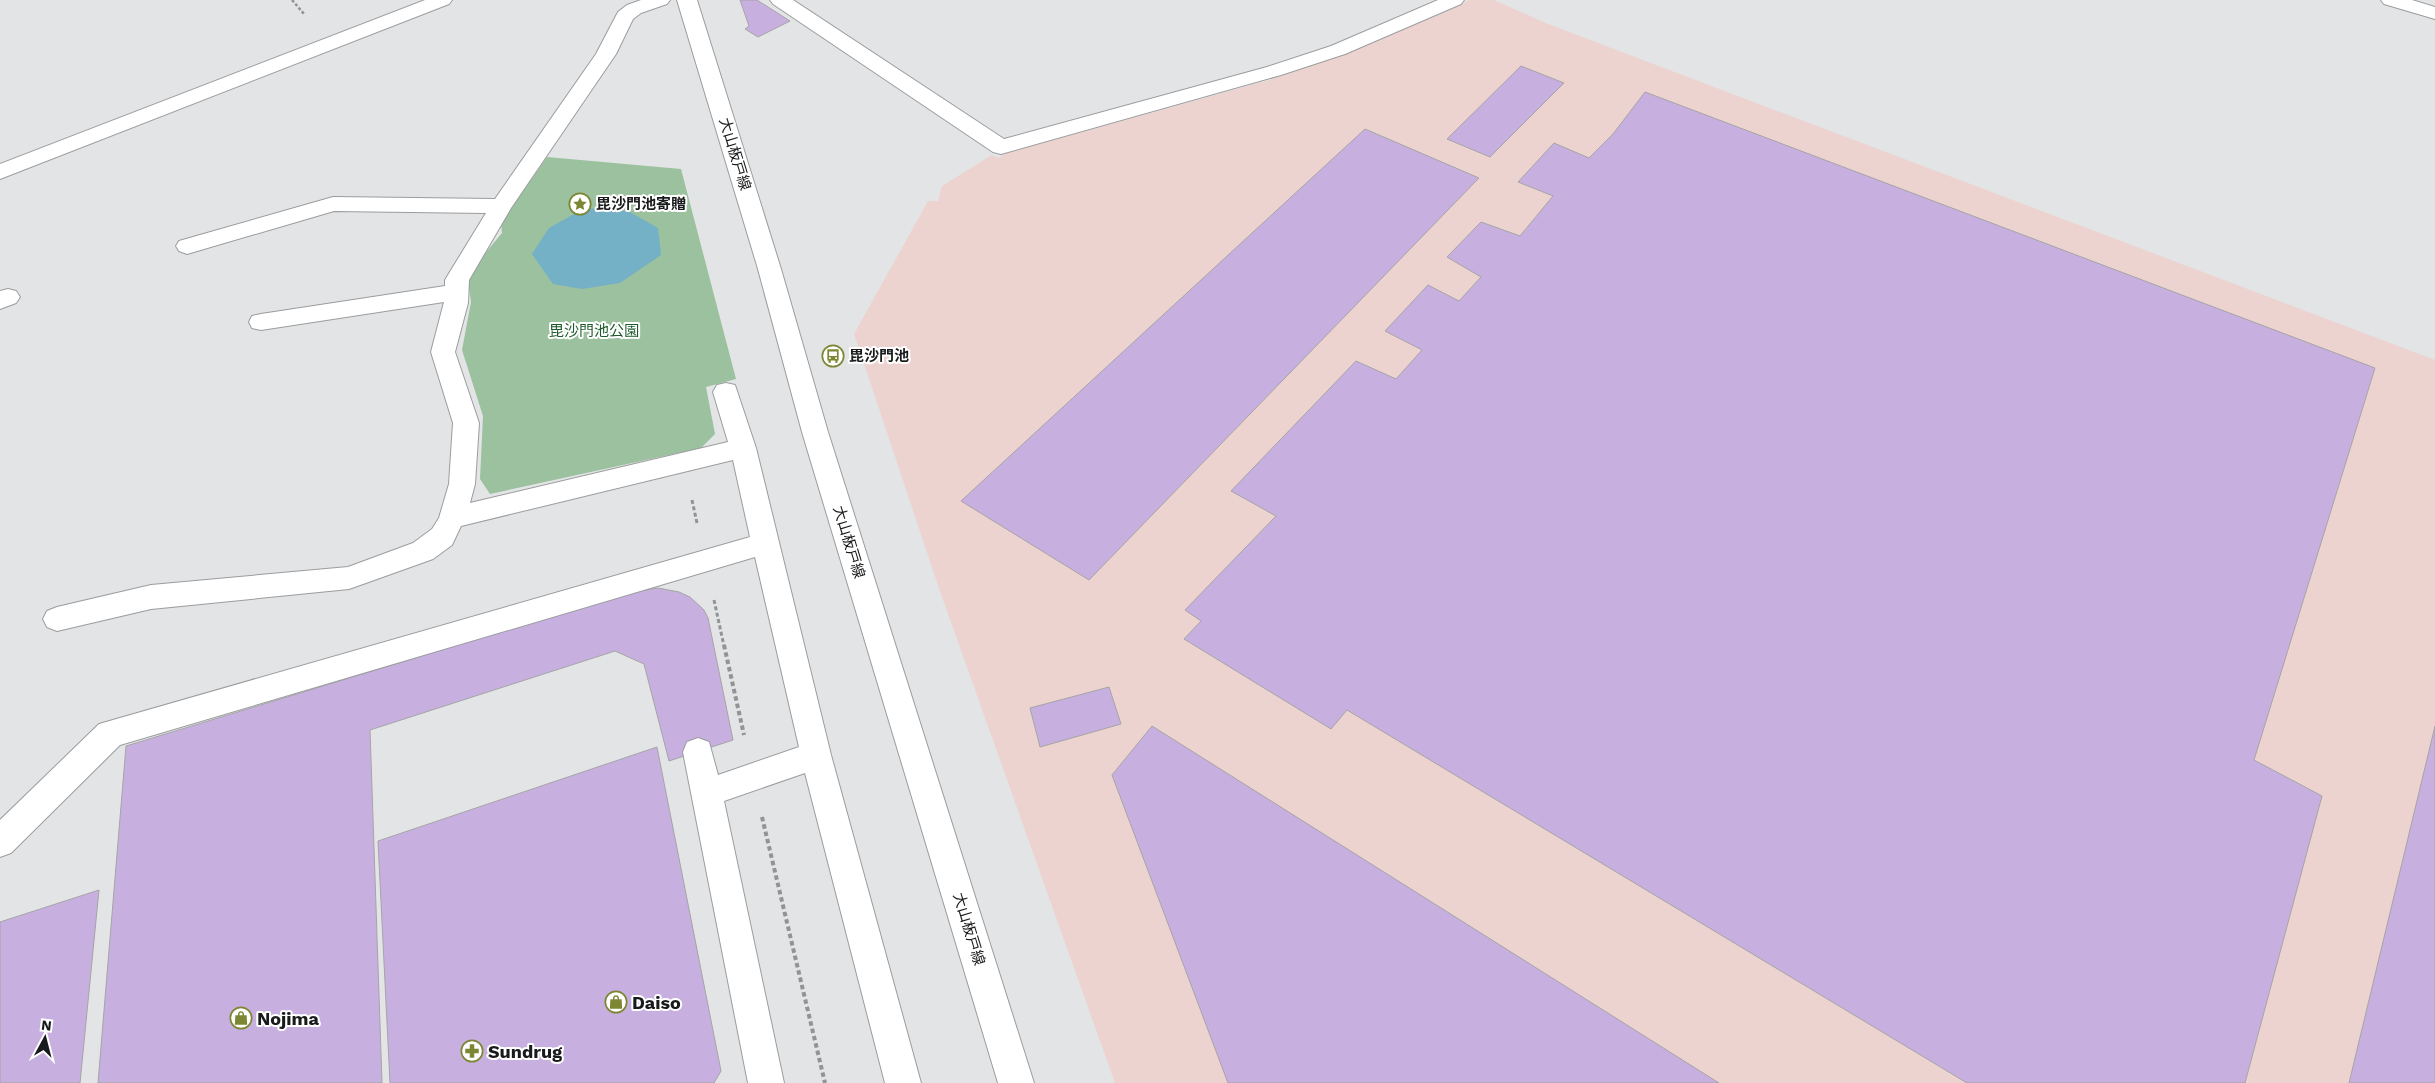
<svg xmlns="http://www.w3.org/2000/svg" width="2435" height="1083" font-family="'Work Sans','Noto Sans JP',sans-serif">
  <style>
    .industrial { fill: #edd3cf }
    .green { fill: #9bc19e }
    .water { fill: #74b0c6 }
    .building { fill: #c7b0df; stroke: #a5a4a6 }
    .lines { fill: none; stroke-linecap: round; stroke-linejoin: round }
    .minor-casing { stroke: #9b9c9e; stroke-width: 2 }
    .major-casing { stroke: #9b9c9e; stroke-width: 2 }
    .path-far2 { stroke: #919394; stroke-width: 2.5; stroke-dasharray: 3 2; stroke-linecap: butt }
    .path-far1 { stroke: #919394; stroke-width: 3; stroke-dasharray: 4 2.5; stroke-linecap: butt }
    .path { stroke: #919394; stroke-width: 4; stroke-dasharray: 4.5 3; stroke-linecap: butt }
    .minor { fill: #fff; fill-rule: evenodd }
    .major { fill: #fff; fill-rule: evenodd }
    .labels { text-anchor: middle; dominant-baseline: central; stroke-width: 4; stroke-linejoin: round; paint-order: stroke }
    .street-label { font-size: 15px; fill: #191a1b; stroke: #fff }
    .poi-label { font-size: 15px; font-weight: bold; fill: #191a1b; stroke: #fff; text-anchor: start }
    .park-label { font-size: 15px; fill: #1f5b2b; stroke: #fff }
    .near-poi-label { font-size: 18px; font-weight: bold; fill: #191a1b; stroke: #fff; text-anchor: start }
  </style>
  <rect width="100%" height="100%" fill="#e2e4e6"/>
  <path class="industrial" d="M 1469,0 L 1494,0 L 1548,24 L 2435,360 L 2435,1083 L 1115,1083 L 942,597 L 854,334 L 928,201 L 938,201 L 942,186 L 992,155 L 998,158 L 1007,153 L 1269,80 L 1341,56 L 1450,10 Z"/>
  <path class="green" d="M 547,157 L 681,169 L 736,379 L 706,387 L 715,434 L 701,448 L 490,494 L 480,479 L 483,416 L 462,350 L 471,302 L 468,280 L 482,257 L 502,233 L 501,223 Z"/>
  <path class="water" d="M 585,208 L 628,211 L 658,228 L 661,255 L 620,283 L 582,289 L 553,284 L 532,254 L 549,228 Z"/>
  <path class="building" d="M 740,0 L 757,0 L 790,21 L 758,37 L 745,29 L 749,26 Z
    M 1521,66 L 1564,83 L 1490,157 L 1447,139 Z
    M 1645,92 L 2375,368 L 2254,760 L 2322,796 L 2245,1083 L 1967,1083 L 1347,710 L 1331,729 L 1184,639 L 1201,621 L 1185,610 L 1276,516 L 1231,491 L 1356,361 L 1396,379 L 1422,350 L 1385,331 L 1428,285 L 1459,301 L 1481,277 L 1447,257 L 1481,222 L 1520,236 L 1553,196 L 1518,182 L 1554,143 L 1589,158 L 1613,134 Z
    M 1365,129 L 1479,178 L 1089,580 L 961,501 Z
    M 658,588 L 679,592 L 690,597 L 704,610 L 708,618 L 733,740 L 669,761 L 644,664 L 615,651 L 370,730 L 382,1083 L 98,1083 L 126,746 L 632,592 Z
    M 1109,687 L 1121,724 L 1040,747 L 1030,708 Z
    M 1152,726 L 1719,1083 L 1228,1083 L 1112,775 Z
    M 2435,726 L 2435,1083 L 2349,1083 Z
    M 657,747 L 721,1071 L 714,1083 L 390,1083 L 378,841 Z
    M 99,890 L 80,1083 L 0,1083 L 0,922 Z"/>
  <g class="lines">
    <g class="minor-casing">
      <path id="minor" d="M 425,0 L 452,0 L 449,4 L 0,179 L 0,164 Z
        M 641,0 L 670,0 L 667,4 L 641,13 L 633,19 L 616,54 L 511,208 L 469,280 L 468,303 L 455,352 L 479,423 L 475,484 L 470,503 L 728,442 L 713,392 L 717,385 L 726,383 L 735,385 L 756,448 L 831,755 L 921,1083 L 885,1083 L 805,773 L 724,801 L 784,1083 L 748,1083 L 683,752 L 687,742 L 698,738 L 709,742 L 718,775 L 799,747 L 755,557 L 120,745 L 11,853 L 0,857 L 0,820 L 99,724 L 750,537 L 733,460 L 461,526 L 452,545 L 433,559 L 349,589 L 151,609 L 57,631 L 47,627 L 43,619 L 47,611 L 57,607 L 151,585 L 348,567 L 413,543 L 432,529 L 439,518 L 449,484 L 453,423 L 431,352 L 444,302 L 261,330 L 252,328 L 249,322 L 252,316 L 261,314 L 445,286 L 445,280 L 486,213 L 334,211 L 187,254 L 179,251 L 176,246 L 179,241 L 333,197 L 495,199 L 596,54 L 618,12 L 627,5 Z
        M 770,0 L 793,0 L 1004,139 L 1267,67 L 1331,46 L 1438,0 L 1464,0 L 1461,4 L 1345,54 L 1281,75 L 1001,154 L 993,152 L 773,4 Z
        M 2381,0 L 2412,0 L 2435,7 L 2435,19 L 2384,4 Z
        M 8,289 L 16,291 L 20,297 L 16,303 L 0,309 L 0,291 Z"/>
    </g>
    <g class="major-casing">
      <path id="major" d="M 677,0 L 697,0 L 781,269 L 828,432 L 1034,1083 L 998,1083 L 802,432 L 758,269 Z"/>
    </g>
    <path class="path-far2" d="M 292,0 L 305,15"/>
    <path class="path-far1" d="M 692,500 L 697,523
      M 714,600 L 724,646"/>
    <path class="path" d="M 724,645 L 744,735
      M 762,817 L 825,1083"/>
    <use href="#minor" class="minor"/>
    <use href="#major" class="major"/>
  </g>
  <defs>
    <g id="sight-ring" transform="scale(1.125)"><circle r="9.5" fill="#fff" stroke="#7d8632" stroke-width="1.5"/><path d="M0-6L1.8-2.2L6-1.7L2.9 1.2L3.7 5.4L0 3.3L-3.7 5.4L-2.9 1.2L-6-1.7L-1.8-2.2Z" fill="#7d8632"/></g>
    <g id="bus-ring" transform="scale(1.125)"><circle r="9.5" fill="#fff" stroke="#7d8632" stroke-width="1.5"/><path d="M-5-6H5V4H4V6H2V4H-2V6H-4V4H-5ZM-3.5-4V0h7V-4ZM-3.5 1.2v1.5H-2V1.2ZM2 1.2v1.5H3.5V1.2Z" fill="#7d8632"/></g>
    <g id="shop-ring" transform="scale(1.125)"><circle r="9.5" fill="#fff" stroke="#7d8632" stroke-width="1.5"/><path d="M-5-2.5h2.3a2.7 3.5 0 0 1 5.4 0H5L5.5 6h-11ZM-1.5-2.5h3a1.5 2.3 0 0 0-3 0Z" fill="#7d8632"/></g>
    <g id="pharmacy-ring" transform="scale(1.125)"><circle r="9.5" fill="#fff" stroke="#7d8632" stroke-width="1.5"/><path d="M-2-6h4v4h4v4h-4v4h-4v-4h-4v-4h4Z" fill="#7d8632"/></g>
  </defs>
  <g fill-rule="evenodd">
    <use href="#sight-ring" x="580" y="204"/>
    <use href="#bus-ring" x="833" y="356"/>
    <use href="#shop-ring" x="616" y="1002"/>
    <use href="#shop-ring" x="241" y="1018"/>
    <use href="#pharmacy-ring" x="472" y="1051"/>
  </g>
  <g class="labels">
    <g class="street-label">
      <text transform="translate(735 154) rotate(73)">大山板戸線</text>
      <text transform="translate(849 542) rotate(73)">大山板戸線</text>
      <text transform="translate(969 929) rotate(73)">大山板戸線</text>
    </g>
    <g class="poi-label">
      <text x="596" y="204">毘沙門池寄贈</text>
      <text x="849" y="356">毘沙門池</text>
    </g>
    <g class="park-label">
      <text x="594" y="331">毘沙門池公園</text>
    </g>
    <g class="near-poi-label">
      <text x="632" y="1002">Daiso</text>
      <text x="257" y="1018">Nojima</text>
      <text x="488" y="1051">Sundrug</text>
    </g>
  </g>
  <g transform="translate(45 1038) rotate(7)" stroke="#ffffff" stroke-width="4" paint-order="stroke">
  <path d="M0-4L9 19L0 12L-9 19Z" fill="#191a1b"/>
  <text y="-8" font-size="14" font-weight="bold" text-anchor="middle" fill="#191a1b">N</text>
  </g>
</svg>
